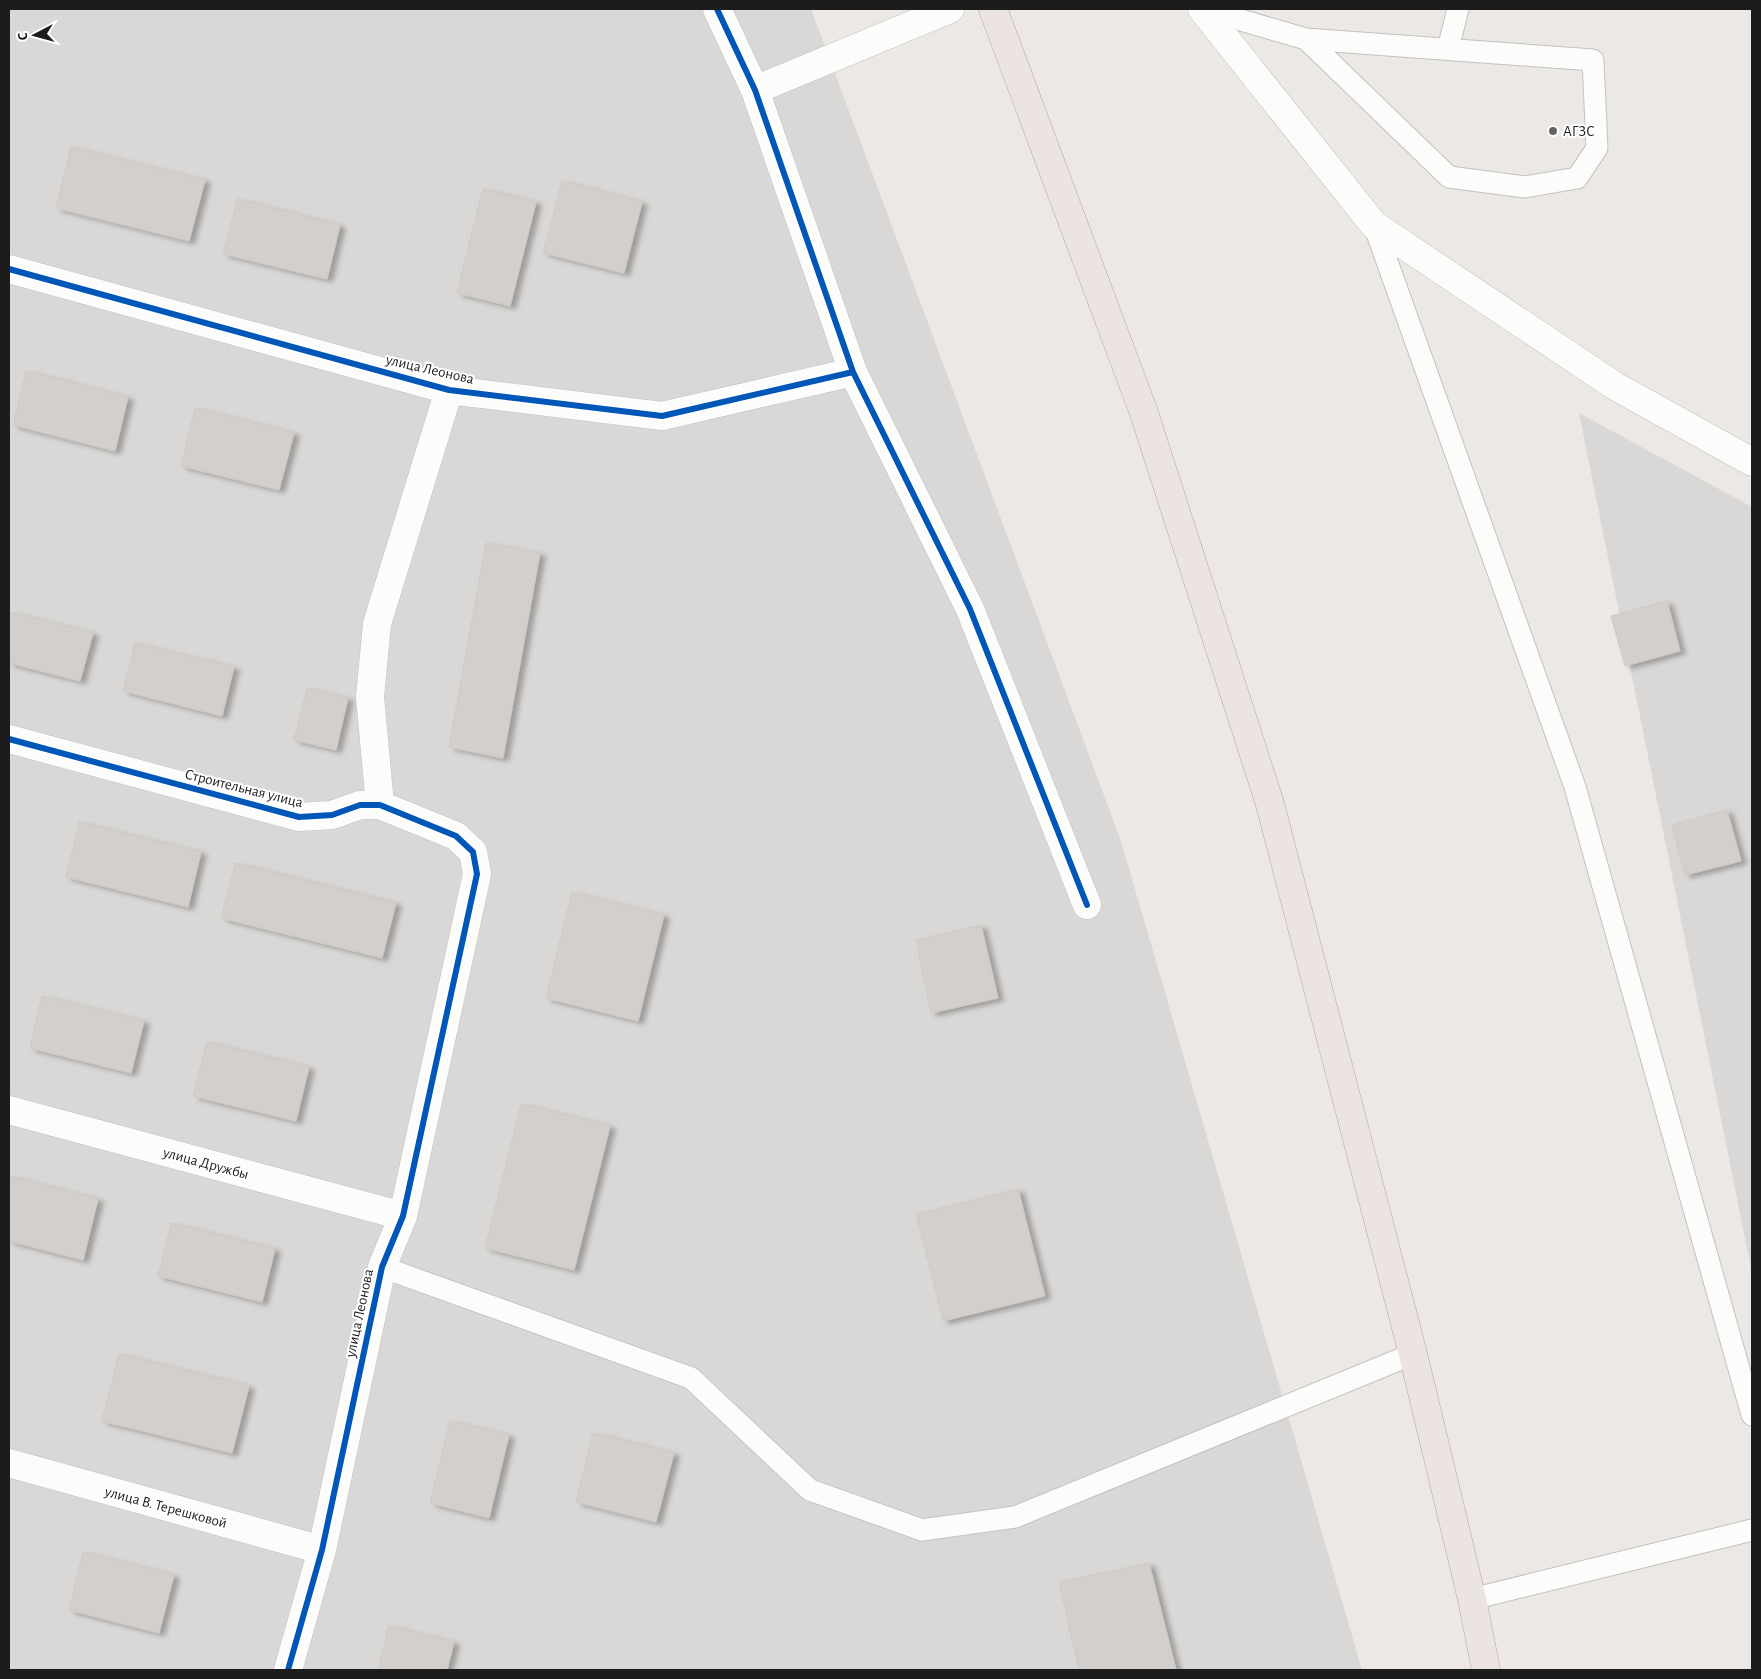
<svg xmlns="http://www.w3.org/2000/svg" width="1761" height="1679" viewBox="0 0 1761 1679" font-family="'Alegreya Sans',sans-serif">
  <defs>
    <filter id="shadow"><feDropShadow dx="5.5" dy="3" stdDeviation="2.5" flood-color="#0004"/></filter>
  </defs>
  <rect width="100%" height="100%" fill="#ebe8e5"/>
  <path fill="#dad8d6" d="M9,9H811L1121,841L1362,1670H9Z
    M1579,413L1752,507V1273Z"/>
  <path fill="#d2cfcc" stroke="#cecac6" filter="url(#shadow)" d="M71,147L205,180L189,241L56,208Z
    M562,181L642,202L624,273L543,253Z
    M483,189L536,202L510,306L457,293Z
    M237,199L340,225L327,279L223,254Z
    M26,371L128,397L115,451L13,425Z
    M195,408L294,433L279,490L181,466Z
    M486,543L540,553L503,758L449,747Z
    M1667,601L1680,651L1625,666L1611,616Z
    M9,612L93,633L80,681L9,663Z
    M135,643L234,667L222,716L123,691Z
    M307,688L348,698L336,750L294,740Z
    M1727,810L1741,861L1685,875L1672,825Z
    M79,822L201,852L188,907L66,877Z
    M235,863L396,903L382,958L221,918Z
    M572,892L664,915L638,1021L546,998Z
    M981,925L998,998L931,1013L916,940Z
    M42,996L144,1021L131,1073L30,1048Z
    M207,1042L309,1067L296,1121L193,1096Z
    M521,1104L610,1126L574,1270L485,1248Z
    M9,1176L98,1199L83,1260L9,1241Z
    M1018,1189L1045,1296L943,1321L916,1214Z
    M171,1223L275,1249L262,1302L158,1276Z
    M119,1354L249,1386L232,1453L102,1421Z
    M450,1421L509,1435L489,1518L430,1503Z
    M593,1433L674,1453L656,1522L576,1502Z
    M83,1552L174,1575L159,1633L69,1610Z
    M1149,1563L1176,1670H1079L1059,1582Z
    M389,1626L454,1642L447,1670H378Z"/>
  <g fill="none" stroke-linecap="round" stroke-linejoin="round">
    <defs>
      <path id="service" d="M1203,9L1306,39L1593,60L1597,148L1577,178L1525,187L1449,177L1306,39
        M1448,49L1458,9
        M1374,225L1575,787L1752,1415
        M382,1267L691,1378L810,1490L922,1530L1015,1517L1413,1354
        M1472,1599L1752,1530"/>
      <path id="minor" d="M717,9L755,90L853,372L970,609L1087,905
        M1202,9L1374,225L1615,386L1752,462
        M755,90L950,9
        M9,269L449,390L662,416L853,372
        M9,739L299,817L332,815L360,805H380L456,836L473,852L477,874L403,1216L382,1267L322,1550L288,1670
        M380,805L370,697L377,624L449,390
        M9,1110L403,1216
        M9,1463L322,1550"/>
      <path id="trunk" d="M993,9L1144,413L1270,804L1413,1354L1472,1599L1486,1670"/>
    </defs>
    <use href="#service" stroke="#c3c2c1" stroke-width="23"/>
    <use href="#minor" stroke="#c3c2c1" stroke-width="29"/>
    <use href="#trunk" stroke="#c09da8" stroke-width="29"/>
    <use href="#service" stroke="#fcfcfb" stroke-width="21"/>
    <use href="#minor" stroke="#fcfcfb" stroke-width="28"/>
    <use href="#trunk" stroke="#ece4e2" stroke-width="28"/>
    <defs>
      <path id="cycleway" d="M717,9L755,90L853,372L970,609L1087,905
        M9,269L449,390L662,416L853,372
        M9,739L299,817L332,815L360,805H380L456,836L473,852L477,874L403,1216L382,1267L322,1550L288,1670"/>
    </defs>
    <use href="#cycleway" stroke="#fff" stroke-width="9"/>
    <use href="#cycleway" stroke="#0057b8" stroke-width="6"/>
  </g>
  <circle fill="#646362" stroke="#fff" stroke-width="2" cx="1553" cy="131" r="5"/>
  <g text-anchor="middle" stroke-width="4" stroke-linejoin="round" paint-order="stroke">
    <g font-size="15" fill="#1c1c1c" stroke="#fff" text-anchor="start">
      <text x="1563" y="136">АГЗС</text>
    </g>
    <g font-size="15" fill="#1c1c1c" stroke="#fff">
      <text transform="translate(430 369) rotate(13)" y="5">улица Леонова</text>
      <text transform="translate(244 788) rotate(14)" y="5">Строительная улица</text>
      <text transform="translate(206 1163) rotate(15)" y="5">улица Дружбы</text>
      <text transform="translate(359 1313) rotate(-78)" y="5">улица Леонова</text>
      <text transform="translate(166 1507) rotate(15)" y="5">улица В. Терешковой</text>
    </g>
  </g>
  <rect width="1761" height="1679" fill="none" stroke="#1c1c1c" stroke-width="20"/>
  <g transform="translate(35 35) rotate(264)" stroke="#ffffff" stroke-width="4" paint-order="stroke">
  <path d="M0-4L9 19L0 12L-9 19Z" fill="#1c1c1c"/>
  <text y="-8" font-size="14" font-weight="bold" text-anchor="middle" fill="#1c1c1c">С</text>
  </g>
</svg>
